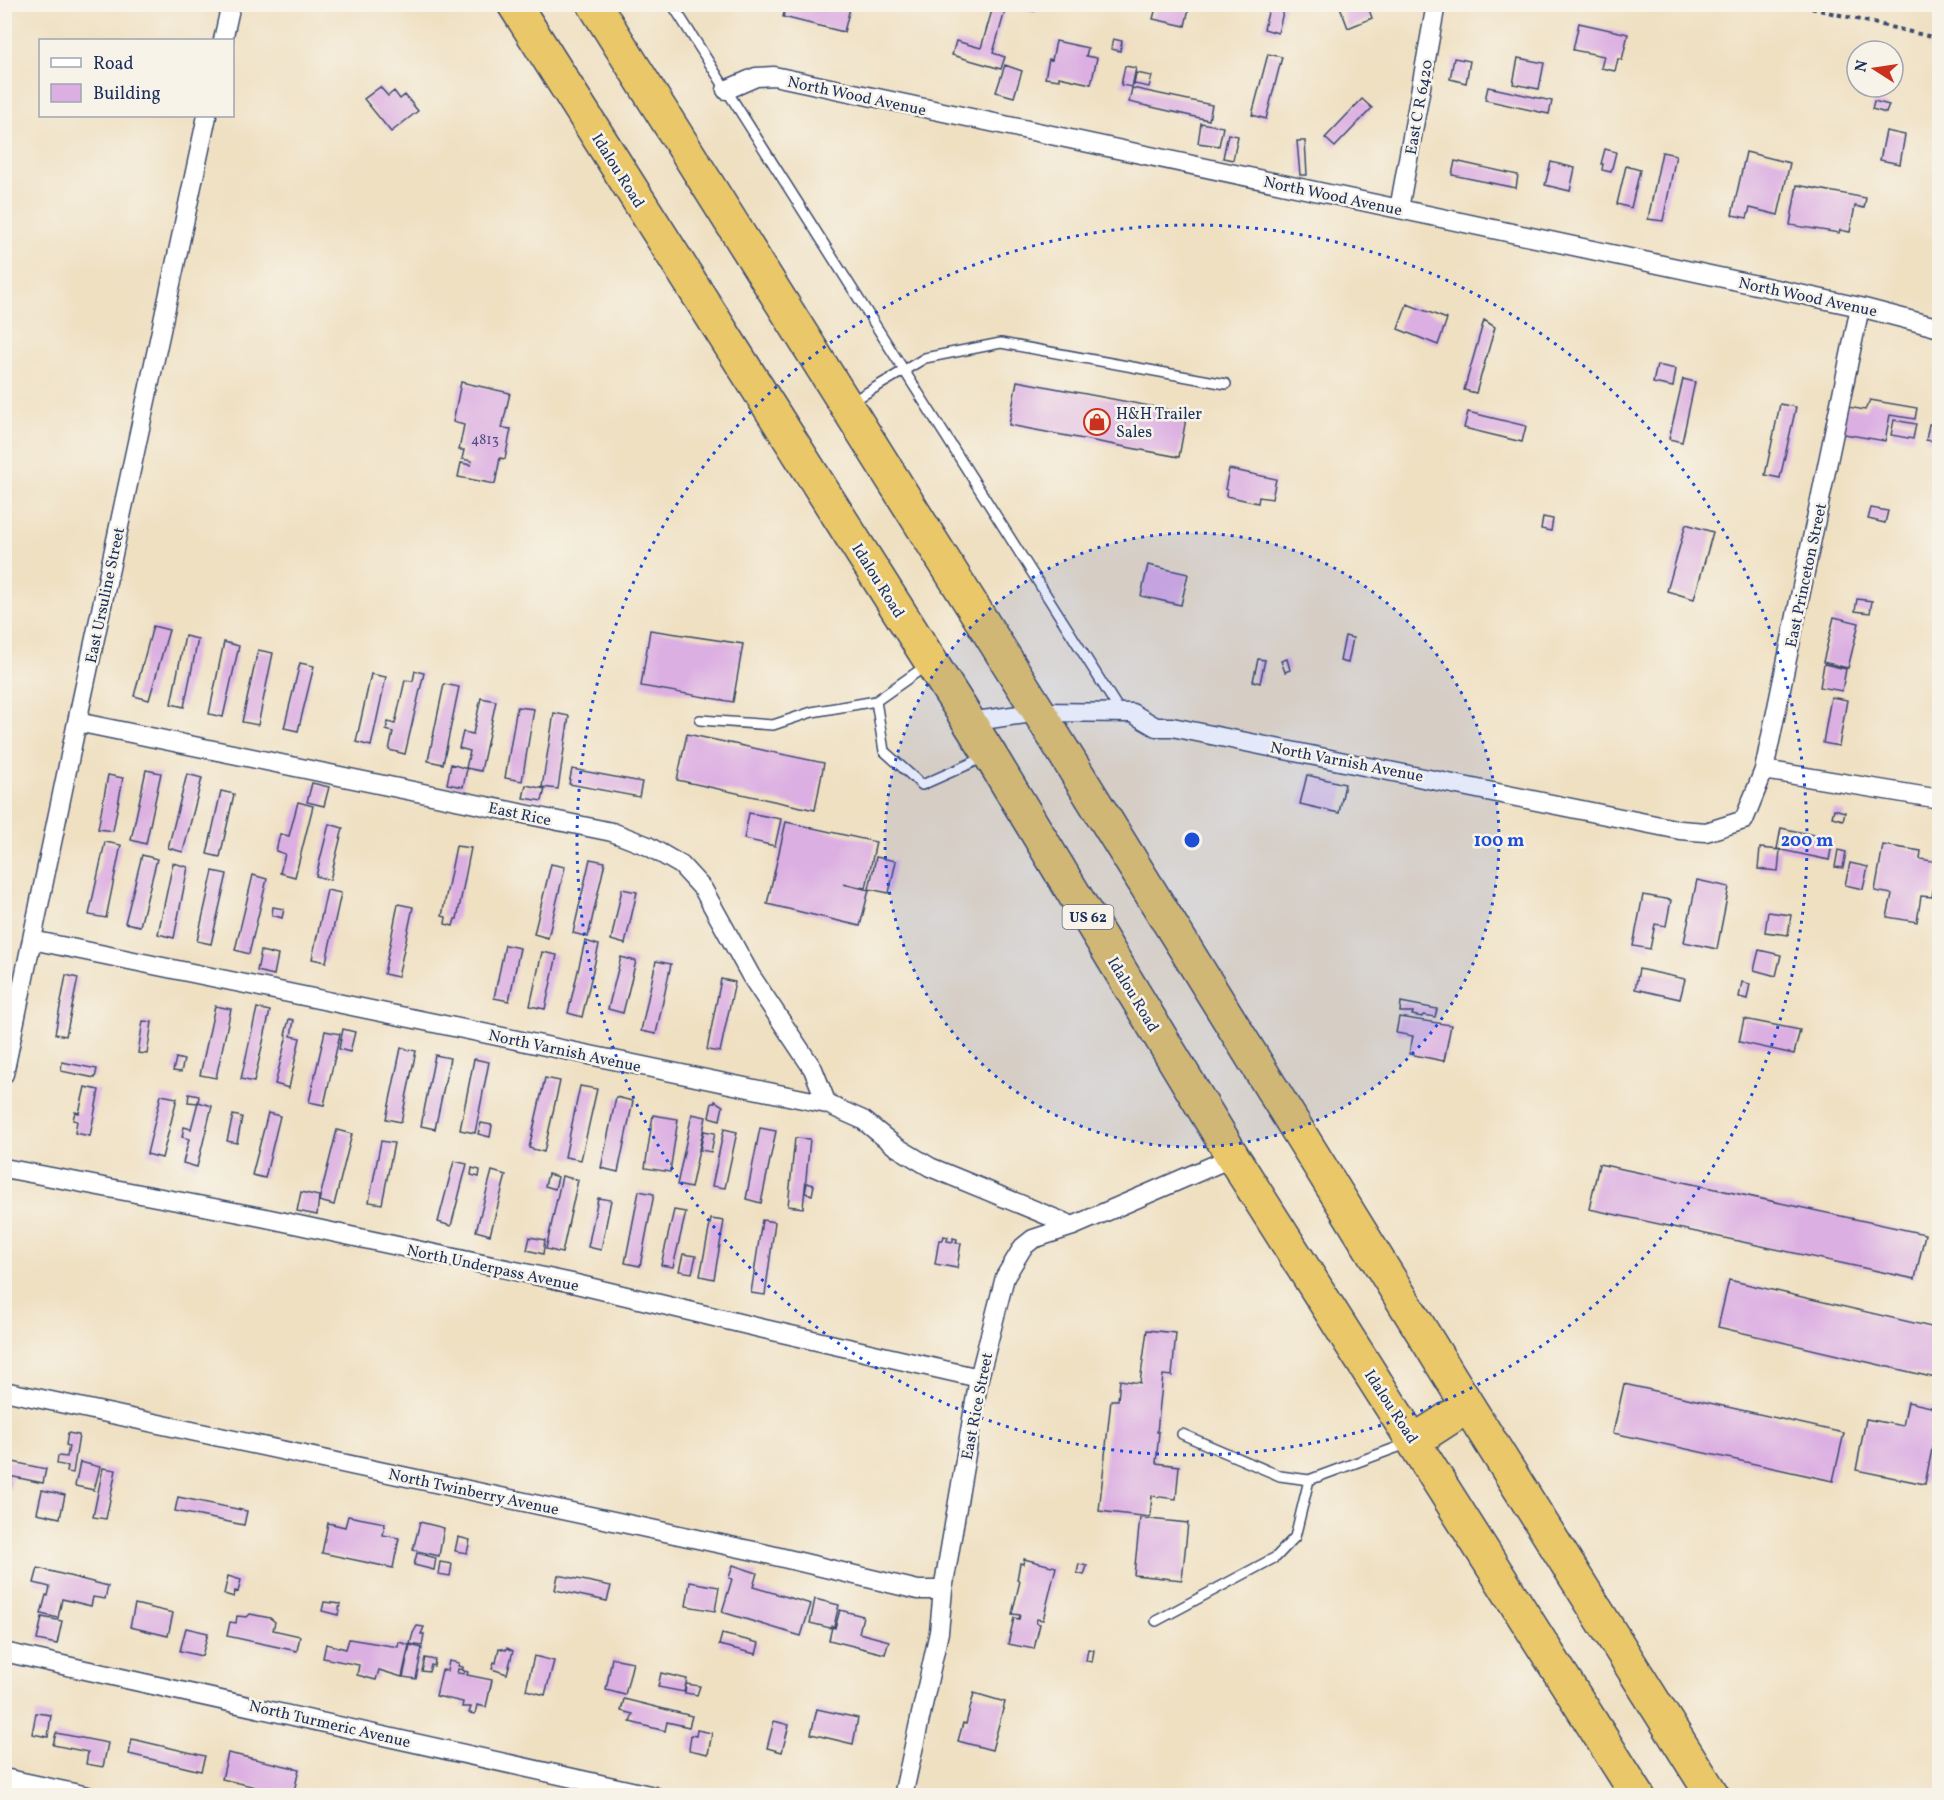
<svg xmlns="http://www.w3.org/2000/svg" width="1944" height="1800" viewBox="0 0 1944 1800" font-family="Vollkorn,serif">
  <rect width="100%" height="100%" fill="#f7f3e8"/>
  <filter id="ink" filterUnits="userSpaceOnUse"><feTurbulence type="fractalNoise" baseFrequency=".0167" numOctaves="2"/><feDisplacementMap in="SourceGraphic" scale="12" xChannelSelector="R" yChannelSelector="G"/><feConvolveMatrix kernelMatrix="1 2 1 2 8 2 1 2 1" color-interpolation-filters="sRGB"/></filter>
  <filter id="wash" filterUnits="userSpaceOnUse"><feTurbulence type="fractalNoise" baseFrequency=".008" numOctaves="4" result="noise"/><feDisplacementMap in="SourceGraphic" scale="24" xChannelSelector="R" yChannelSelector="G"/><feGaussianBlur stdDeviation="1.35" result="paint"/><feColorMatrix in="noise" values="0 0 0 0 0 0 0 0 0 0 0 0 0 0 0 0 0 1.4 0 .05"/><feComposite in="paint" operator="in"/></filter>
  <g filter="url(#wash)">
    <rect width="100%" height="100%" fill="#efe0c2"/>
    <g id="blocks">
      <path fill="#dcafe2" d="M786,4H835L850,8L844,32L783,17Z
        M1024,4H1036L1035,11L1024,9Z
        M1157,4H1175L1189,8L1185,26L1153,19Z
        M1270,4H1285L1278,33L1264,29Z
        M1339,4H1367L1372,18L1348,28Z
        M993,7L1005,11L993,53L1005,57L1001,69L952,55L956,41L981,48Z
        M1579,23L1628,34L1622,60L1618,59L1615,71L1601,68L1604,56L1573,50Z
        M1113,39L1122,41L1120,51L1111,49Z
        M1056,41L1088,48L1086,56L1097,58L1091,84L1059,77V80L1045,78L1049,59L1052,60Z
        M1268,54L1282,57L1266,119L1252,115Z
        M1454,58L1470,61L1466,83L1450,79Z
        M1518,58L1544,63L1539,89L1513,84Z
        M1005,65L1022,71L1014,97L996,92Z
        M1125,66L1136,68L1132,87L1121,85Z
        M1136,73L1152,76L1149,87L1134,84Z
        M380,87L388,96L394,91L400,99L405,95L418,111L391,132L364,99Z
        M1488,87L1552,101L1549,114L1485,100Z
        M1132,88L1212,105L1209,120L1129,102Z
        M1362,99L1372,108L1335,147L1325,138Z
        M1874,101L1889,105L1886,113L1872,109Z
        M1201,123L1223,127L1219,146L1198,143Z
        M1886,131L1905,135L1900,164L1880,160Z
        M1228,134L1238,136L1233,160L1223,158Z
        M1297,141H1305L1307,175H1300Z
        M1605,149L1616,152L1611,172L1602,170L1603,164H1601Z
        M1662,152L1676,155L1663,221L1648,219Z
        M1746,152L1790,163L1778,215L1750,208L1747,218L1732,215Z
        M1455,161L1518,175L1516,188L1452,175Z
        M1551,162L1575,168L1570,191L1545,185Z
        M1626,166L1640,170L1631,208L1617,204Z
        M1797,185L1866,198L1864,208L1855,206L1850,232L1840,230L1839,233L1790,225Z
        M1407,304L1447,319L1438,345L1398,329Z
        M1484,320L1495,327L1476,393L1464,390Z
        M1657,365L1676,369L1673,387L1653,383Z
        M1683,379L1695,382L1682,442L1669,439Z
        M1017,381L1187,413L1179,457L1009,425Z
        M461,382L510,393L502,428L511,429L505,459L500,458L495,484L458,477L461,463L471,465L472,461L462,459L464,450H459L464,425L453,422Z
        M1870,400L1917,408L1915,419L1890,415L1885,441L1838,433L1843,406L1865,410Z
        M1780,404L1796,407L1780,478L1765,475Z
        M1468,412L1526,426L1522,442L1464,428Z
        M1894,420L1916,424L1913,439L1891,435Z
        M1929,424L1940,426V442L1926,440Z
        M1229,469L1276,479L1272,499L1259,497L1258,503L1226,496L1227,490L1225,489Z
        M1871,508L1888,511L1885,523L1868,519Z
        M1543,517L1553,519L1551,531L1541,529Z
        M1686,524L1713,532L1694,599L1667,591Z
        M1148,565L1188,574L1181,605L1141,596Z
        M1857,599L1872,601L1870,613L1855,611Z
        M1834,617L1859,623L1848,668L1823,662Z
        M153,626L169,630L149,700L134,696Z
        M650,630L743,644L733,702L641,686Z
        M185,636L198,639L184,707L171,704Z
        M1345,636L1353,638L1348,663L1340,661Z
        M224,642L239,646L223,717L209,714Z
        M258,650L273,653L258,725L242,722Z
        M1258,659L1265,660L1260,683L1253,681Z
        M1287,659L1290,670L1285,672L1281,661Z
        M300,663L314,666L298,731L284,728Z
        M1824,664L1846,669L1842,691L1820,687Z
        M415,671L424,673L405,754L389,750L393,732L386,730L388,722L395,724L405,680L413,681Z
        M371,674L386,677L371,746L356,742Z
        M444,684L459,687L443,764L428,761Z
        M1831,697L1847,700L1839,746L1823,743Z
        M481,698L496,701L481,771L466,768L470,751L459,748L463,732L473,734Z
        M517,707L534,709L522,781L505,778Z
        M554,713L569,716L558,789L542,787Z
        M687,734L824,763L815,810L677,780Z
        M451,764L467,769L463,787L447,784Z
        M572,769L642,782L639,797L569,784Z
        M146,770L161,773L146,844L131,840Z
        M187,774L202,778L183,852L168,848Z
        M108,775L123,778L113,831L98,829Z
        M1307,775L1345,784L1339,813L1300,804Z
        M312,783L329,787L324,806L307,802Z
        M526,785L545,789L542,801L523,798Z
        M221,791L234,794L220,857L207,854Z
        M298,802L313,806L295,877L280,873L285,854L276,851L280,834L289,836Z
        M1834,809L1845,812L1843,820L1832,817Z
        M749,813L781,819L775,846L744,839Z
        M786,822L876,842L866,888L843,884L869,890L860,926L767,904Z
        M329,824L343,828L330,880L316,876Z
        M1781,828L1833,839L1829,860L1777,849Z
        M105,842L121,845L106,918L89,915Z
        M1883,845L1921,851L1920,859L1938,862L1932,897L1921,896L1917,922L1887,917L1892,894L1875,891Z
        M456,846L471,848L457,919H455L453,926L445,924L446,917L442,916Z
        M1760,848L1780,850L1778,871L1758,869Z
        M1838,850L1846,852L1843,868L1835,867Z
        M142,855L157,859L140,926L125,923Z
        M876,857L896,861L889,893L869,889Z
        M590,859L605,862L588,937L573,933Z
        M173,863L188,867L174,938L158,934Z
        M1850,863L1868,867L1863,889L1845,885Z
        M551,864L565,867L548,938L534,934Z
        M213,871L227,874L211,944L197,941Z
        M253,875L267,879L249,954L235,950Z
        M1697,880L1729,887L1717,949L1684,942Z
        M622,889L637,892L625,944L611,940Z
        M327,890L341,893L326,962L312,959Z
        M1643,895L1671,900L1666,926L1655,924L1650,949L1633,946Z
        M398,904L413,907L398,977L384,974Z
        M273,907L284,909L282,918L272,915Z
        M1768,912L1791,915L1788,935L1765,932Z
        M585,941L599,945L582,1017L568,1013Z
        M505,945L520,948L509,1001L494,998Z
        M1759,950L1781,955L1776,976L1754,970Z
        M261,951L278,955L274,975L257,971Z
        M542,952L557,955L545,1009L530,1006Z
        M621,957L636,961L623,1013L608,1009Z
        M656,961L671,964L656,1034L641,1031Z
        M1639,969L1685,979L1680,999L1635,989Z
        M66,975L78,978L66,1036L55,1034Z
        M721,979L735,982L720,1052L707,1050Z
        M1742,982L1750,984L1747,999L1739,997Z
        M1401,1002L1437,1009L1435,1017L1423,1015L1422,1017L1412,1015L1413,1012H1400Z
        M215,1006L231,1009L216,1078L200,1075Z
        M257,1008L270,1011L254,1082L241,1079Z
        M1399,1017L1451,1025L1444,1061L1409,1054L1413,1036L1396,1033Z
        M289,1019L294,1020L291,1036L300,1038L289,1088L275,1084L287,1035H285Z
        M1744,1019L1800,1030L1794,1054L1739,1042Z
        M143,1021L152,1022L147,1054L138,1053Z
        M343,1029L355,1032L350,1052L339,1049Z
        M325,1031L340,1034L324,1105L309,1102Z
        M401,1048L416,1051L401,1122L386,1119Z
        M435,1055L450,1058L435,1129L421,1126Z
        M176,1058L184,1060L181,1072L173,1071Z
        M474,1059L489,1062L475,1133L460,1130Z
        M62,1062L97,1069L95,1078L61,1071Z
        M545,1078L560,1081L544,1152L529,1148Z
        M580,1086L597,1089L581,1160L565,1157Z
        M85,1087L99,1090L90,1136L75,1133L77,1121L73,1120L75,1112L79,1113Z
        M189,1094L199,1096L198,1103L188,1102Z
        M161,1095L177,1098L162,1158L147,1154Z
        M616,1097L633,1101L618,1172L601,1168Z
        M715,1101L723,1106L720,1120L709,1117L712,1103H715Z
        M198,1102L212,1106L197,1167L183,1163L189,1139L182,1137L184,1127L191,1129Z
        M268,1113L280,1116L265,1178L252,1175Z
        M692,1114L706,1117L691,1188L677,1185Z
        M233,1115L242,1117L237,1143L227,1141Z
        M653,1115L678,1119L670,1172L645,1168Z
        M481,1123L492,1125L490,1137L478,1134Z
        M760,1128L776,1131L761,1203L746,1199Z
        M724,1129L737,1132L725,1188L712,1186Z
        M337,1130L352,1134L334,1205L319,1201Z
        M704,1131L715,1133L711,1152L700,1150Z
        M795,1138L810,1139L803,1208L788,1206Z
        M381,1141L394,1143L382,1204L369,1202Z
        M454,1161L467,1164L451,1226L438,1222Z
        M1599,1164L1925,1234L1915,1279L1589,1209Z
        M472,1168L480,1170L479,1177L471,1175Z
        M492,1171L506,1175L490,1235L476,1231Z
        M548,1174L558,1177L555,1189L545,1186Z
        M562,1176L578,1180L562,1253L546,1249Z
        M807,1183L814,1185L812,1195L805,1193Z
        M639,1191L654,1194L640,1266L625,1263Z
        M301,1192L319,1196L317,1215L297,1211Z
        M598,1198L611,1200L601,1250L588,1247Z
        M674,1210L686,1212L673,1267L661,1265Z
        M711,1219L724,1221L714,1279L700,1276Z
        M762,1220L775,1222L765,1295L751,1293Z
        M944,1236L948,1237L947,1241L953,1242V1238L957,1239L956,1243H961L957,1268L935,1264L939,1240H943Z
        M530,1237L545,1240L543,1254L527,1250Z
        M683,1254L696,1256L692,1273L679,1271Z
        M1729,1280L1940,1329V1379L1718,1327Z
        M1147,1330L1176,1333L1172,1376L1163,1375L1157,1432H1159L1156,1463L1179,1466L1176,1499L1152,1496L1150,1517L1099,1511L1111,1400H1118L1120,1380L1140,1383Z
        M1624,1384L1844,1433L1833,1481L1613,1433Z
        M1908,1402L1940,1409L1925,1484L1856,1470L1866,1419L1903,1426Z
        M68,1433L79,1435L73,1473L67,1472L68,1466L57,1464L58,1456L67,1457L69,1446L66,1445Z
        M4,1460L46,1469L43,1483L4,1475Z
        M80,1462L100,1467L94,1490L75,1486Z
        M103,1468L116,1470L106,1519L93,1517Z
        M4,1476L12,1478L10,1489L4,1488Z
        M42,1490L65,1495L60,1518L37,1513Z
        M178,1497L247,1511L244,1525L175,1511Z
        M348,1516L385,1523L383,1535L399,1538L393,1568L322,1553L328,1523L345,1527Z
        M1140,1518L1188,1523L1182,1580L1134,1575Z
        M420,1522L444,1528L439,1556L413,1550Z
        M458,1537L470,1540L467,1553L455,1551Z
        M417,1553L436,1558L434,1570L414,1565Z
        M1024,1559L1056,1567L1043,1620L1037,1619L1036,1623L1040,1624L1034,1649L1008,1644L1014,1618L1019,1619L1020,1615L1012,1614L1020,1581L1017,1580L1020,1563L1023,1564Z
        M440,1562L452,1564L450,1576L438,1574Z
        M1079,1564L1087,1566L1084,1575L1077,1573Z
        M733,1565L757,1573L753,1587L811,1604L801,1636L722,1612L732,1579L729,1578Z
        M38,1568L108,1586L105,1599L93,1597L91,1606L62,1599L58,1618L41,1614L46,1595L48,1596L50,1587L34,1583Z
        M558,1575L611,1586L607,1601L555,1590Z
        M228,1576L241,1580L238,1592L235,1591L234,1597L224,1594Z
        M690,1582L719,1587L715,1611L686,1606Z
        M815,1599L839,1605L834,1626H831L830,1628L810,1623Z
        M324,1602L340,1604L338,1615L322,1611Z
        M135,1604L173,1613L168,1636L130,1627Z
        M840,1610L863,1616L859,1633L889,1641L885,1654L829,1640L832,1627L835,1628Z
        M250,1614L270,1618L275,1622L273,1630L300,1636L297,1651L227,1636L230,1622L236,1623L237,1616L247,1617Z
        M42,1617L62,1621L57,1644L37,1640Z
        M417,1626L424,1627L421,1634H424L422,1646L410,1644L413,1633Z
        M186,1628L208,1633L202,1656L180,1651Z
        M722,1634L759,1643L756,1654L719,1645Z
        M349,1639L398,1647L399,1642L409,1645L402,1677L379,1670L376,1680L357,1675L359,1665L323,1658L326,1644L346,1649Z
        M410,1645L422,1648L416,1679L403,1677Z
        M499,1648L506,1650L507,1648L513,1651L507,1674L492,1669L494,1662L496,1663Z
        M1088,1649L1094,1650L1092,1662L1086,1661Z
        M534,1656L554,1661L545,1695L526,1690Z
        M425,1658L435,1660L434,1666L431,1665L429,1672L422,1671Z
        M612,1658L633,1662L625,1695L606,1690Z
        M449,1661L459,1663L458,1666L463,1667V1670L458,1669L457,1673L464,1674V1671L468,1672L467,1675L492,1680L486,1707L477,1705L475,1714L469,1713L471,1707H462L463,1702L436,1696L442,1670L447,1671Z
        M661,1673L687,1679L684,1692L658,1687Z
        M686,1684L700,1686L697,1695L685,1693Z
        M974,1693L1005,1702L992,1750L958,1741L963,1723L966,1724Z
        M624,1699L692,1716L689,1727L667,1722L665,1731L630,1722L633,1714L621,1711Z
        M817,1709L858,1718L853,1744L811,1734Z
        M36,1713L51,1715L48,1737L32,1734Z
        M774,1721L789,1725L782,1752L767,1748Z
        M697,1730L712,1733L708,1754L689,1750L691,1735L696,1736Z
        M56,1733L108,1743L103,1767L86,1764L88,1752L53,1745Z
        M132,1739L205,1756L201,1771L129,1754Z
        M228,1753L299,1769L293,1796L222,1779Z"/>
    </g>
  </g>
  <g filter="url(#ink)">
    <use href="#blocks" fill-opacity="0" stroke="#3b4a6d" stroke-width="1.5"/>
    <g fill="none" stroke-linecap="round" stroke-linejoin="round">
      <defs>
        <path id="lane" d="M672,4L1121,713
          M851,402L925,358L1001,343L1226,384
          M927,665L876,701L884,751L922,785L985,757
          M700,720L773,725L812,712L876,701
          M1182,1434L1280,1476L1309,1480
          M1156,1621L1276,1557L1295,1537L1309,1480L1409,1443"/>
        <path id="street" d="M223,40L231,4
          M726,90L756,77L774,76L1860,307L1940,328
          M1399,209L1436,4
          M77,722L612,832L648,846L681,865L703,889L751,976L813,1069L827,1104
          M969,722L1039,712L1132,713L1156,727H1172L1680,830L1706,832L1744,820L1764,770L1860,307
          M1764,770L1940,799
          M32,940L827,1104L863,1120L895,1146L930,1167L1073,1226
          M4,1074L77,722L207,116
          M4,1168L261,1217L572,1283L760,1328L979,1378
          M4,1391L754,1551L918,1590H943
          M4,1652L654,1796
          M4,1778L88,1796
          M903,1796L939,1632L943,1590L979,1378L1005,1277L1023,1247L1033,1239L1073,1226L1233,1157"/>
        <path id="highway" d="M514,4L990,755L1233,1157L1638,1796
          M594,4L1039,712L1468,1406L1713,1796
          M1414,1441L1468,1406"/>
      </defs>
      <use href="#lane" stroke="#3b4a6d" stroke-width="12"/>
      <use href="#street" stroke="#3b4a6d" stroke-width="21"/>
      <use href="#highway" stroke="#3b4a6d" stroke-width="36"/>
      <path stroke="#3b4a6d" stroke-width="4" stroke-dasharray="4.5 4.5" stroke-linecap="butt" d="M1794,4L1940,39"/>
      <use href="#lane" stroke="#fff" stroke-width="9"/>
      <use href="#street" stroke="#fff" stroke-width="18"/>
      <use href="#highway" stroke="#eac769" stroke-width="33"/>
    </g>
  </g>
  <circle cx="1192" cy="840" r="307" fill="#1d4ed8" fill-opacity=".12"/>
  <g fill="none" stroke="#1d4ed8" stroke-width="3" stroke-dasharray="3 6">
    <circle cx="1192" cy="840" r="307"/>
    <circle cx="1192" cy="840" r="615"/>
  </g>
  <defs>
    <symbol id="shop-ring" viewBox="-11 -11 22 22"><circle r="9.5" fill="#f7f3e8" stroke="#c8321e" stroke-width="1.5"/><path d="M-5-2.5h2.3a2.7 3.5 0 0 1 5.4 0H5L5.5 6h-11ZM-1.5-2.5h3a1.5 2.3 0 0 0-3 0Z" fill="#c8321e"/></symbol>
  </defs>
  <g fill-rule="evenodd">
    <use href="#shop-ring" x="1082" y="407" width="30" height="30"/>
  </g>
  <g text-anchor="middle" stroke-width="5" stroke-linejoin="round" paint-order="stroke">
    <g font-size="14" fill="#4b4f7f">
      <text x="485" y="444">4813</text>
    </g>
    <rect fill="#f7f3e8" stroke="#5d6a87" stroke-width="1.5" x="1062.5" y="905" width="51" height="24" rx="4.5"/>
    <g font-size="15" font-weight="bold" fill="#1b2f5e">
      <text x="1088" y="922">US 62</text>
    </g>
    <g font-size="16" fill="#1b2f5e" stroke="#f7f3e8">
      <text transform="translate(857 95) rotate(12)" y="6">North Wood Avenue</text>
      <text transform="translate(1418 107) rotate(-80)" y="6">East C R 6420</text>
      <text transform="translate(619 170) rotate(58)" y="6">Idalou Road</text>
      <text transform="translate(1333 195) rotate(12)" y="6">North Wood Avenue</text>
      <text transform="translate(1808 296) rotate(12)" y="6">North Wood Avenue</text>
      <text transform="translate(1805 575) rotate(-78)" y="6">East Princeton Street</text>
      <text transform="translate(879 580) rotate(58)" y="6">Idalou Road</text>
      <text transform="translate(104 595) rotate(-78)" y="6">East Ursuline Street</text>
      <text transform="translate(1347 761) rotate(11)" y="6">North Varnish Avenue</text>
      <text transform="translate(520 813) rotate(12)" y="6">East Rice</text>
      <text transform="translate(1134 994) rotate(59)" y="6">Idalou Road</text>
      <text transform="translate(565 1050) rotate(12)" y="6">North Varnish Avenue</text>
      <text transform="translate(493 1267) rotate(12)" y="6">North Underpass Avenue</text>
      <text transform="translate(976 1406) rotate(-79)" y="6">East Rice Street</text>
      <text transform="translate(1392 1406) rotate(57)" y="6">Idalou Road</text>
      <text transform="translate(474 1491) rotate(12)" y="6">North Twinberry Avenue</text>
      <text transform="translate(330 1723) rotate(13)" y="6">North Turmeric Avenue</text>
    </g>
    <g font-size="16" fill="#1b2f5e" stroke="#f7f3e8" text-anchor="start">
      <text x="1116" y="419">H&amp;H Trailer<tspan x="1116" dy="18">Sales</tspan></text>
    </g>
  </g>
  <circle cx="1192" cy="840" r="9" fill="#1d4ed8" stroke="#f7f3e8" stroke-width="3"/>
  <g font-size="18" text-anchor="middle" font-weight="bold" fill="#1d4ed8" stroke="#f7f3e8" stroke-width="5" stroke-linejoin="round" paint-order="stroke">
    <text x="1499" y="846">100 m</text>
    <text x="1807" y="846">200 m</text>
  </g>
  <rect width="1944" height="1800" fill="none" stroke="#f7f3e8" stroke-width="24"/>
  <rect x="39" y="39" width="195" height="78" fill="#f7f3e8" stroke="#9fa5b1" stroke-width="1.5"/>
  <rect x="51" y="58" width="30" height="9" fill="#ffffff" stroke="#9fa5b1" stroke-width="1.5"/>
  <text x="93" y="69" font-size="18" fill="#1b2f5e">Road</text>
  <rect x="51" y="84" width="30" height="18" fill="#dcafe2" stroke="#9fa5b1" stroke-width="1.5"/>
  <text x="93" y="99" font-size="18" fill="#1b2f5e">Building</text>
  <g transform="translate(1875 69) rotate(282)"><circle r="28" fill="#f7f3e8" stroke="#9fa5b1" stroke-width="1.5"/>
  <path d="M0-4.5L10 22L0 15L-10 22Z" fill="#c8321e"/>
  <text y="-9" font-size="16" font-weight="bold" text-anchor="middle" fill="#1b2f5e">N</text>
  </g>
</svg>
